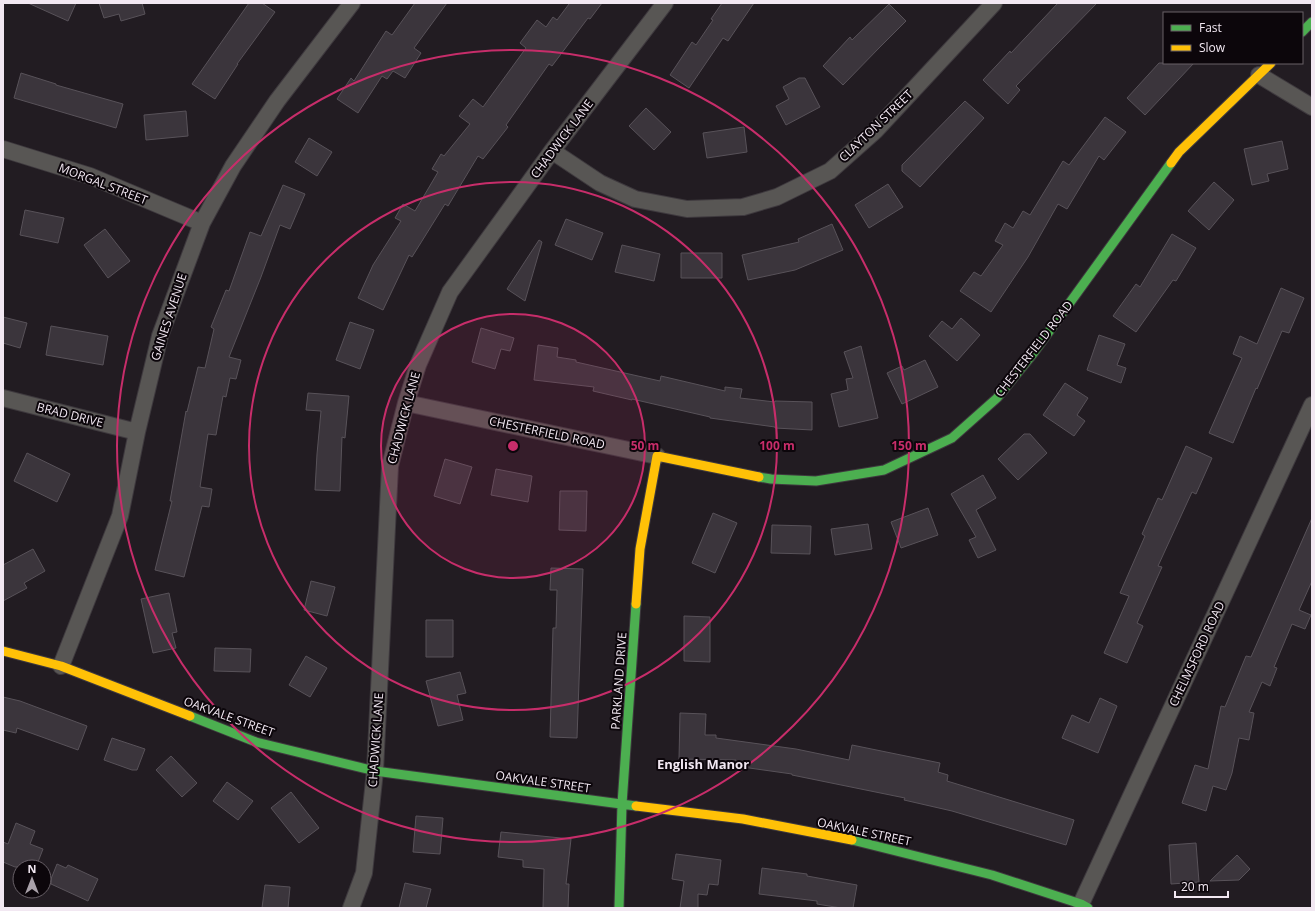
<svg xmlns="http://www.w3.org/2000/svg" width="1315" height="911" viewBox="0 0 1315 911" font-family="'Open Sans',sans-serif">
  <rect width="100%" height="100%" fill="#221c22"/>
  <path fill="#3b353c" stroke="#585259" d="M28,3H76L68,21Z
    M99,3H142L145,14L121,21L119,14L104,18Z
    M249,3H262L275,12L237,64H238L215,99L192,84Z
    M415,3H447L414,48L421,53L405,78L393,71L387,79L382,76L358,113L337,99L351,78L354,81L386,31L392,35Z
    M568,3H602L590,19L588,18L552,66L549,64L506,125L508,127L483,159L478,156L448,206L445,204L412,257L409,255L383,310L358,298L373,265L401,221L395,218L403,204L415,211L438,172L432,169L441,154L444,156L470,124L459,116L473,99L483,107L526,48L520,43L537,20L546,27L553,17L557,20L569,4Z
    M722,3H754L728,41L723,38L689,88L670,75L692,42L696,45L713,20L711,19Z
    M1058,3H1097L1016,86L1020,90L1008,104L983,80L1010,51L1011,53Z
    M889,4L906,21L880,47L843,85L823,66L850,37L852,40Z
    M1159,63H1194L1145,115L1127,98Z
    M21,73L56,84V85L123,104L116,128L14,98Z
    M799,78H805L820,107L786,125L776,106L789,99L783,87Z
    M965,101L984,118L920,187L902,171V165Z
    M646,108L671,132L654,150L629,126Z
    M186,111L188,136L146,140L144,115Z
    M1105,117L1126,132L1104,160L1099,156L1067,209L1058,204L1028,257L991,312L960,291L974,272L981,276L1003,245L995,241L1005,223L1013,228L1023,211L1030,215L1063,161L1069,165Z
    M744,127L747,152L707,158L703,133Z
    M309,138L332,152L317,176L295,162Z
    M1282,141L1288,169L1267,174L1269,181L1252,185L1244,149Z
    M1214,182L1234,200L1209,230L1188,211Z
    M888,184L903,207L869,228L855,205Z
    M283,185L305,194L290,229L280,225L261,277L229,357L241,360L236,379L230,378L226,397L223,396L216,435L208,434L200,487L212,489L209,507L202,506L184,577L155,570L172,501H170L186,411L187,412L198,367L205,368L214,329L211,327L226,290L229,291L250,232L261,236Z
    M25,210L64,218L58,243L20,235Z
    M566,219L603,233L592,260L555,245Z
    M832,224L843,250L795,270L748,280L742,255L799,242L798,239Z
    M105,229L130,261L108,278L84,245Z
    M1172,234L1196,248L1176,281L1173,280L1136,332L1113,316L1136,284L1140,287Z
    M539,240L542,242L525,301L507,289Z
    M622,245L660,254L654,281L615,272Z
    M681,253H722V278H681Z
    M1281,288L1304,298L1289,333L1282,331L1257,389L1256,388L1233,443L1209,433L1242,358L1233,354L1240,336L1257,344Z
    M3,317L27,323L20,348L3,343Z
    M961,318L980,335L957,361L929,336L942,321L952,329Z
    M350,322L374,330L360,369L336,360Z
    M51,326L108,336L103,365L46,355Z
    M481,328L514,338L510,351L501,349L495,369L472,362Z
    M1099,335L1125,344L1117,365L1126,368L1121,383L1087,370Z
    M538,345L558,348L557,357L576,360V362L660,381L661,376L725,391V387L742,389L740,398L775,402V401L812,402V430L775,428V427L710,418V417L632,399V400L593,391L594,387L534,380Z
    M861,346L878,418L839,427L831,394L848,390L846,379L853,378L844,352Z
    M925,360L938,387L902,404L887,373L902,366L904,370Z
    M1065,383L1088,398L1077,415L1085,421L1074,436L1043,415Z
    M308,393L349,396L345,438L342,437L340,491L315,490L317,454L321,411L306,410Z
    M1024,434H1030L1047,453L1018,480L998,459Z
    M1186,446L1212,458L1196,494L1192,492L1158,566L1162,567L1137,623L1143,626L1127,663L1104,653L1129,596L1120,593L1145,536L1142,534L1158,498L1162,500Z
    M27,453L70,474L57,502L14,481Z
    M445,459L472,467L460,504L434,496Z
    M496,469L532,476L528,502L491,495Z
    M983,475L996,498L976,510L996,550L978,558L969,540L976,537L951,494Z
    M560,491H587L586,531L559,530Z
    M928,508L938,535L901,548L891,522Z
    M713,513L737,523L715,573L692,563Z
    M1312,518V581L1299,610L1311,615L1305,629L1292,624L1274,667L1277,668L1270,686L1262,682L1249,712L1254,713L1249,740L1239,738L1232,773L1226,790L1213,786L1206,811L1182,803L1195,765L1208,769L1221,706L1225,707L1246,656L1251,657Z
    M868,524L872,549L835,555L831,529Z
    M772,525L811,526L810,554L771,553Z
    M33,549L45,571L24,583L27,588L3,601V565Z
    M551,568L583,569L577,738L550,737L553,628H556L557,590H550Z
    M311,581L335,587L327,616L304,610Z
    M169,593L177,632L172,633L176,648L153,653L141,599Z
    M684,616L710,617V662L684,661Z
    M426,620H453V657H426Z
    M215,648L251,649L250,672L214,671Z
    M306,656L327,668L310,697L289,685Z
    M460,672L466,693L457,695L463,720L438,726L426,681Z
    M3,697L20,701L87,726L78,750L17,728L16,733L3,730Z
    M1100,698L1117,706L1098,753L1062,738L1072,715L1089,723Z
    M680,713L706,714L705,735H716V738L796,749L849,760L852,745L940,763L938,772L948,775L947,781L1074,820L1066,845L952,811L904,800L905,798L792,775V774L735,766L736,760L679,759Z
    M112,738L145,749L137,770H132L104,760Z
    M171,756L197,783L182,797L156,770Z
    M227,782L253,801L238,820L213,801Z
    M291,792L319,828L299,843L271,808Z
    M416,816L443,818L440,854L413,852Z
    M16,823L35,831L30,844L43,849L36,867H15L3,862V842L8,844Z
    M501,832L571,839L566,884H569L568,908H543L544,869L523,867V860L498,857Z
    M1196,843L1199,882L1171,884L1169,845Z
    M676,854L721,860L718,885L709,884L707,895L698,894V908H680L684,881L672,879Z
    M1237,855L1250,869L1239,880L1210,881Z
    M57,864L66,868L68,865L98,879L88,901L51,884V879Z
    M762,868L807,874V876L857,885L853,908H841L817,904V901L759,894Z
    M405,883L431,889L426,908H399Z
    M265,885L290,887L288,908H262Z"/>
  <g fill="none" stroke-linecap="round" stroke-linejoin="round">
    <defs>
      <path id="street" d="M1259,75L1312,107
        M3,149L90,176L202,223
        M552,151L600,183L635,199L687,209L743,207L777,197L830,171L875,131L994,3
        M3,398L137,432
        M406,403L657,456
        M61,666L120,516L137,432L160,336L202,223L233,166L277,101L352,3
        M1081,904L1312,405
        M351,908L364,873L375,771L390,466L406,403L418,365L450,292L552,151L665,3"/>
      <path id="fast" d="M1302,32L1312,22
        M759,477L771,479L816,481L884,470L952,438L997,398L1032,355L1171,163
        M190,716L256,742L375,771L636,806
        M852,840L992,875L1081,904L1088,908
        M619,908L622,804L636,604"/>
      <path id="slow" d="M1171,163L1179,152L1271,63
        M636,604L640,549L657,456L759,477
        M3,651L61,666L190,716
        M636,806L743,819L852,840"/>
    </defs>
    <use href="#street" stroke="#3e393e" stroke-width="18"/>
    <use href="#fast" stroke="#3e393e" stroke-width="11"/>
    <use href="#slow" stroke="#3e393e" stroke-width="11"/>
    <use href="#street" stroke="#585654" stroke-width="16"/>
    <use href="#fast" stroke="#4caf50" stroke-width="9"/>
    <use href="#slow" stroke="#ffc107" stroke-width="9"/>
  </g>
  <circle cx="513" cy="446" r="132" fill="#c72d6a" fill-opacity=".12"/>
  <g fill="none" stroke="#c72d6a" stroke-width="2">
    <circle cx="513" cy="446" r="132"/>
    <circle cx="513" cy="446" r="264"/>
    <circle cx="513" cy="446" r="396"/>
  </g>
  <g text-anchor="middle" stroke-width="4" stroke-linejoin="round" paint-order="stroke">
    <g font-size="12" fill="#f2e8f2" stroke="#0c060b">
      <text transform="translate(876 126) rotate(-44)" y="4">CLAYTON STREET</text>
      <text transform="translate(562 139) rotate(-53)" y="4">CHADWICK LANE</text>
      <text transform="translate(103 184) rotate(21)" y="4">MORGAL STREET</text>
      <text transform="translate(169 317) rotate(-72)" y="4">GAINES AVENUE</text>
      <text transform="translate(1034 349) rotate(-52)" y="4">CHESTERFIELD ROAD</text>
      <text transform="translate(70 415) rotate(14)" y="4">BRAD DRIVE</text>
      <text transform="translate(404 418) rotate(-75)" y="4">CHADWICK LANE</text>
      <text transform="translate(547 433) rotate(12)" y="4">CHESTERFIELD ROAD</text>
      <text transform="translate(1197 654) rotate(-65)" y="4">CHELMSFORD ROAD</text>
      <text transform="translate(619 681) rotate(-86)" y="4">PARKLAND DRIVE</text>
      <text transform="translate(229 717) rotate(20)" y="4">OAKVALE STREET</text>
      <text transform="translate(376 740) rotate(-86)" y="4">CHADWICK LANE</text>
      <text transform="translate(543 782) rotate(8)" y="4">OAKVALE STREET</text>
      <text transform="translate(864 832) rotate(12)" y="4">OAKVALE STREET</text>
    </g>
    <g font-size="13" font-weight="bold" fill="#f2e8f2" stroke="#0c060b">
      <text x="703" y="769">English Manor</text>
    </g>
  </g>
  <circle cx="513" cy="446" r="6" fill="#c72d6a" stroke="#0c060b" stroke-width="2"/>
  <g font-size="12" text-anchor="middle" font-weight="bold" fill="#c72d6a" stroke="#0c060b" stroke-width="4" stroke-linejoin="round" paint-order="stroke">
    <text x="645" y="450">50 m</text>
    <text x="777" y="450">100 m</text>
    <text x="909" y="450">150 m</text>
  </g>
  <rect width="1315" height="911" fill="none" stroke="#f2e8f2" stroke-width="8"/>
  <rect x="1163" y="12" width="140" height="52" fill="#0c060b" stroke="#686067"/>
  <rect x="1171" y="25" width="20" height="6" fill="#4caf50" stroke="#686067"/>
  <text x="1199" y="32" font-size="12" fill="#f2e8f2">Fast</text>
  <rect x="1171" y="45" width="20" height="6" fill="#ffc107" stroke="#686067"/>
  <text x="1199" y="52" font-size="12" fill="#f2e8f2">Slow</text>
  <g transform="translate(32 879)"><circle r="19" fill="#0c060b" stroke="#686067"/>
  <path d="M0-3L7 15L0 10L-7 15Z" fill="#a9a1a9"/>
  <text y="-6" font-size="11" font-weight="bold" text-anchor="middle" fill="#f2e8f2">N</text>
  </g>
  <path d="M1175 891v6h53v-6" fill="none" stroke="#f2e8f2" stroke-width="2"/>
  <text x="1181" y="891" font-size="12" fill="#f2e8f2" stroke="#0c060b" stroke-width="3" paint-order="stroke">20 m</text>
</svg>
